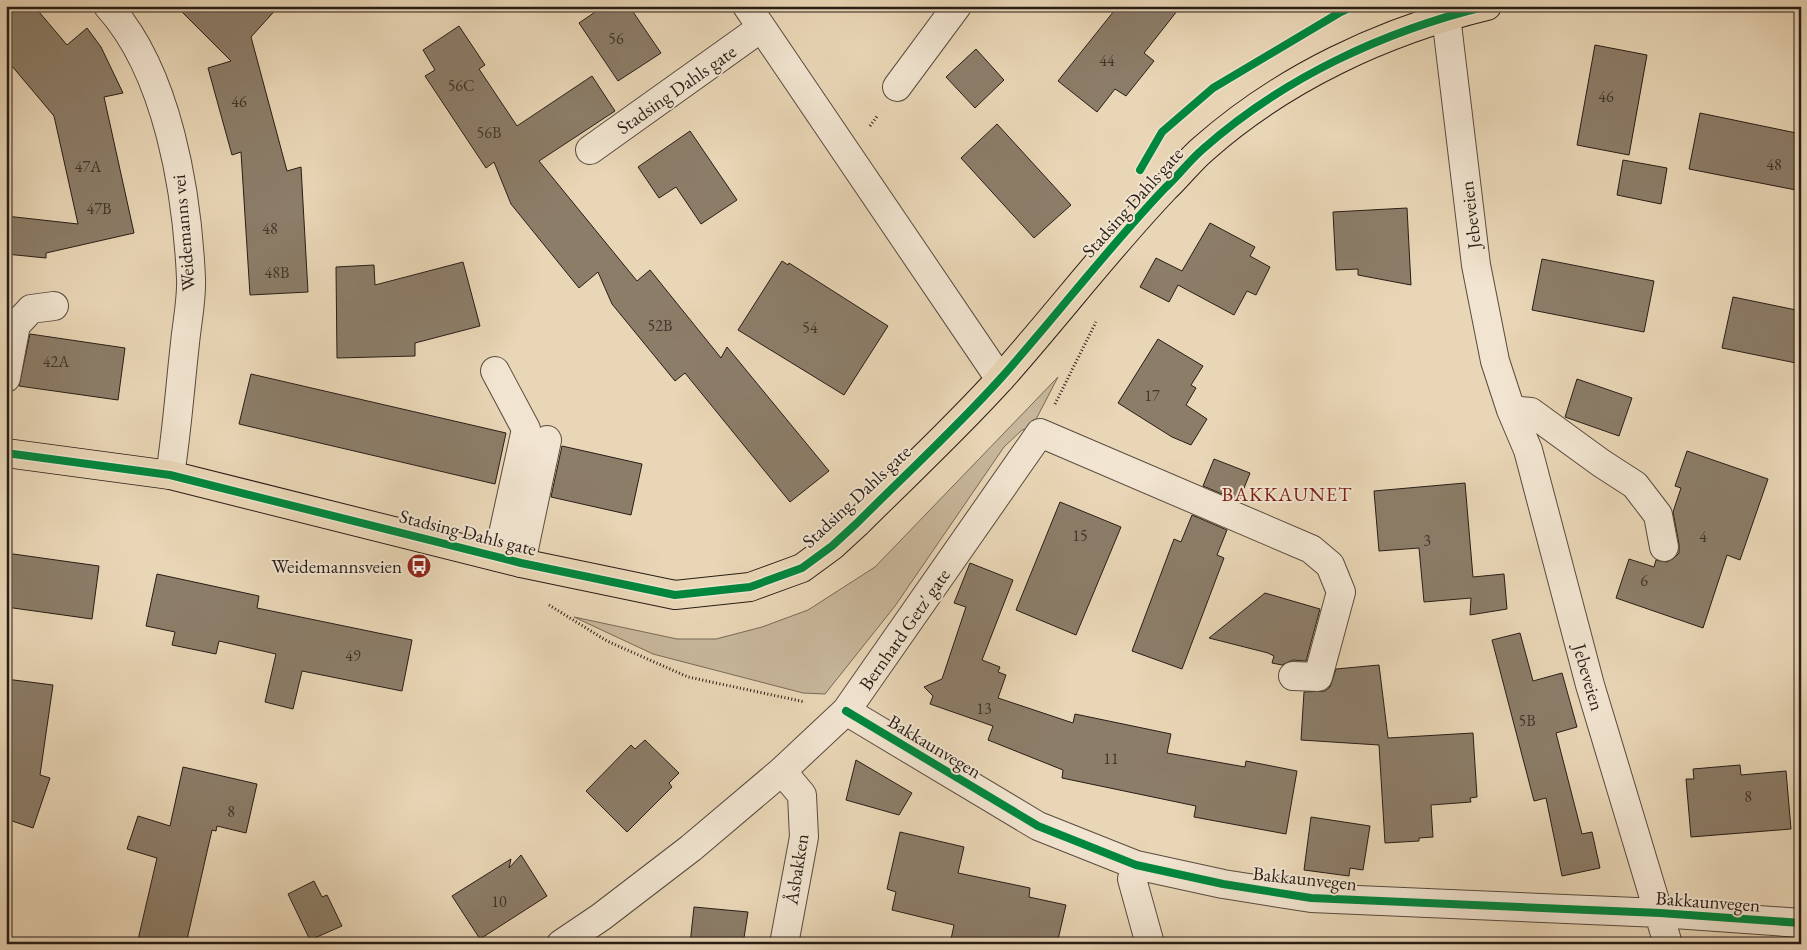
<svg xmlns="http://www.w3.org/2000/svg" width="1807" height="950" viewBox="0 0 1807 950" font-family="'EB Garamond',serif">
  <rect width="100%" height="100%" fill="#e9d6b6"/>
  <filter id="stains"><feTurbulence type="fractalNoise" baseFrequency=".004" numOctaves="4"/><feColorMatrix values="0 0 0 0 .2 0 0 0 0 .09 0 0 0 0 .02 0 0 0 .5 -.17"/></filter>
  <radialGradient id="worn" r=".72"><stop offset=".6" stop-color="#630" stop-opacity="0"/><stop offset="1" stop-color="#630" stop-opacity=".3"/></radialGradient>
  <path fill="#c8b79b" stroke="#786a58" d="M1058,377L1032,427L1022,430L1004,447L895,606L825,694L803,693L653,654L574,617L677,639H716L762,627L808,610L875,567Z"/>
  <path fill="#8c7d69" stroke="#281d16" d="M6,6H34L67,45L87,28L101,47L123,93L104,97L134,233L46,253V258L6,254V216L78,224L54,116L6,59Z
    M176,6H279L251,37L287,171L301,167L308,292L250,295L241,152L232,155L208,68L231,61Z
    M604,6H629L661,53L618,81L579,23Z
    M1118,6H1181L1144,53L1154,61L1126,96L1115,89L1097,112L1058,81Z
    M459,26L485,65L479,69L517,126L592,76L615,111L539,161L637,281L650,270L721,358L727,347L829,471L790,502L685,373L675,381L612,304L598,272L579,288L511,204L494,162L486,168L425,76L435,70L423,50Z
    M1595,45L1647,55L1629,155L1577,145Z
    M976,49L1004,80L975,108L946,77Z
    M1700,113L1801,134V191L1689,169Z
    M997,124L1071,205L1034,238L961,158Z
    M690,131L737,200L701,224L676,187L659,198L638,167Z
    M1623,160L1667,168L1661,204L1617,195Z
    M1407,208L1411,285L1358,275V269L1336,270L1333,212Z
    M1210,223L1255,247L1250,256L1270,267L1256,295L1247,291L1234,315L1178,285L1169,302L1140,287L1156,258L1182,271Z
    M1542,259L1654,281L1644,332L1532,310Z
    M782,261L788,265L789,263L888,326L844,395L738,330Z
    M463,262L480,326L415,343V356L337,358L336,267L374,265L375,285Z
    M1733,297L1801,311V364L1722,348Z
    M30,334L125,348L118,400L19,386Z
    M1158,339L1203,366L1191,385L1196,388L1186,405L1207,419L1191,445L1172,437L1118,403Z
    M251,374L506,433L495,484L239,424Z
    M1577,379L1632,398L1619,436L1565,417Z
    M562,446L642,464L631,515L551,497Z
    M1687,451L1768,479L1740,560L1727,555L1703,628L1616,598L1629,559L1654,567L1656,560L1667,562L1674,558L1679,553V544L1673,512L1681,488L1675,486Z
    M1214,459L1250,473L1239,501L1203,486Z
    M1465,483L1473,577L1504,574L1507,609L1470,615L1471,598L1424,602L1419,548L1379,551L1374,491Z
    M1060,502L1121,527L1076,635L1016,610Z
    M1192,515L1227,530L1217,555L1224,558L1182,669L1132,651L1174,539L1181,542Z
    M6,553L99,566L92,619L6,607Z
    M970,563L1013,580L982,660L1000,667L998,672L1006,675L998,698L1073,723L1075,714L1171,734L1167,753L1245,767L1246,761L1297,771L1286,834L1194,817L1196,806L1062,778L1063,770L988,740L993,726L930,704L933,696L924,687L942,679L966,607L954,603Z
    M157,574L259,596L257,608L412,640L402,691L302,671L293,709L265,702L276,654L219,641L216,654L172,645L175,632L146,626Z
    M1265,593L1320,609L1306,661L1293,660L1282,665L1272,663L1274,656L1268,653L1209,638Z
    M1520,633L1533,681L1562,673L1577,727L1556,733L1582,834L1592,832L1600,868L1562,876L1546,798L1534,801L1492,640Z
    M1379,665L1388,738L1473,733L1477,797L1470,798L1471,802L1431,805L1433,837L1419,838V841L1385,843L1379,745L1301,740L1304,692L1325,691L1330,687L1336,669Z
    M6,679L53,685L40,775L50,778L33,828L6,819Z
    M645,740L679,773L669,783L672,787L627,832L586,791L631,745L635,749Z
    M856,760L912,793L899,815L846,800Z
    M1740,765L1741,775L1786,771L1791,829L1691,837L1686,779H1694L1693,769Z
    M183,767L257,784L246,833L217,826L216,831L212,830L186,944H137L157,858L127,849L138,816L170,826Z
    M1311,817L1370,826L1363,870L1350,868L1349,876L1304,870Z
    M900,832L964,847L958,873L1030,888L1029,897L1066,905L1057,944H950L954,925L892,910L896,892L887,889Z
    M521,855L547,896L480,939L452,896L511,859L509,868Z
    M314,881L322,897L327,895L342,926L310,940L288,894Z
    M694,907L748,912L743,944H690Z"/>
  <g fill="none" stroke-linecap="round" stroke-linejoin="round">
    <defs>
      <path id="minor" d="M108,6C168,72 187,192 191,278C192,299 187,322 185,343C180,387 177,431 170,475
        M747,6L1000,379
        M1446,16L1476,265L1495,361L1511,410L1528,450L1590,685L1668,944
        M897,87L957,6
        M590,150L761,28
        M495,371L526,429L498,557
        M6,378L16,325L31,309L54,306
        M1511,410L1531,412L1601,463L1635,485L1658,515L1664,547
        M521,563L547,440
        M846,711L1038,826L1136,865L1223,884L1311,898L1660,913L1801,923
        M782,771L802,795L804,837L784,944
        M1136,865L1132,879L1150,944
        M561,944L601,917L691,848L782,771L846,711L1040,433L1311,549L1330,565L1341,592L1318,677L1293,676"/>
      <path id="major" d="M6,453L170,475L521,563L675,595L750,587L802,568L832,546L857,523C905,475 956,428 1001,378C1057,315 1107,249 1165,188C1178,176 1189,161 1203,149C1283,78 1384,31 1487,6"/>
    </defs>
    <use href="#minor" stroke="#584b3e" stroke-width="30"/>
    <use href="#major" stroke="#281d16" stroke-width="30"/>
    <path stroke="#281d16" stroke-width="3" stroke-dasharray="1 2.5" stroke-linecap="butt" d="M870,126L878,115
      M1055,404L1096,322
      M549,605L607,641L688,677L805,702"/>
    <use href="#minor" stroke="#f1e4d0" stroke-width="28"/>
    <use href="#major" stroke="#e9d6b6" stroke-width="28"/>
    <defs>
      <path id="cycleway" d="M1140,170L1162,132L1213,88L1339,13L1354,6
        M6,453L170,475L521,563L675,595L750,587L802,568L832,546L857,523C905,475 956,428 1001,378C1057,315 1107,249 1165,188C1178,176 1189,161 1203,149C1283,78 1384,31 1487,6
        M846,711L1038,826L1136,865L1223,884L1311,898L1660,913L1801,923"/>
    </defs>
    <use href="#cycleway" stroke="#f1e4d0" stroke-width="11"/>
    <use href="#cycleway" stroke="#00873e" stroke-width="8"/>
  </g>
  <defs>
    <symbol id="bus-disc" viewBox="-11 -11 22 22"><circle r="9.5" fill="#8f2418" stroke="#f1e4d0"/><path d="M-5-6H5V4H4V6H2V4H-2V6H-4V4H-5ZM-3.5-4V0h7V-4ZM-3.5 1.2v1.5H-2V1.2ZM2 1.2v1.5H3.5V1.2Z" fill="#fff"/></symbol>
  </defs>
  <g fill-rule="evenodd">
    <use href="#bus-disc" x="405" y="552" width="28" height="28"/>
  </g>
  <g text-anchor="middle" stroke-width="4" stroke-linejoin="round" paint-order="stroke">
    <g font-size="16" fill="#41352b">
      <text x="616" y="44">56</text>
      <text x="1107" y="66">44</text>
      <text x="461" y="91">56C</text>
      <text x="1606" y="102">46</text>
      <text x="239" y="107">46</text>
      <text x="489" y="138">56B</text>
      <text x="1774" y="170">48</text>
      <text x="88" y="172">47A</text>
      <text x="99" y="214">47B</text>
      <text x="270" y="234">48</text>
      <text x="277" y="278">48B</text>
      <text x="660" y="331">52B</text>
      <text x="810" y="333">54</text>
      <text x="56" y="367">42A</text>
      <text x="1152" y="401">17</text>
      <text x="1080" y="541">15</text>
      <text x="1703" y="542">4</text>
      <text x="1427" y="546">3</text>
      <text x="1644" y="586">6</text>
      <text x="353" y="661">49</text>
      <text x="984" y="714">13</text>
      <text x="1527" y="726">5B</text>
      <text x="1111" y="764">11</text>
      <text x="1748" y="802">8</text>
      <text x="231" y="817">8</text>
      <text x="499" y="907">10</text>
    </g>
    <g font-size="19" fill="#281d16" stroke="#f1e4d0">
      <text transform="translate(676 89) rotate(-35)" y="7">Stadsing Dahls gate</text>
      <text transform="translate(1132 202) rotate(-48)" y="7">Stadsing Dahls gate</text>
      <text transform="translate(1470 215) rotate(-97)" y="7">Jebeveien</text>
      <text transform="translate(183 233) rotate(-95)" y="7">Weidemanns vei</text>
      <text transform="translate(856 496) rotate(-43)" y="7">Stadsing Dahls gate</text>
      <text transform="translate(468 532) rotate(14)" y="7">Stadsing Dahls gate</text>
      <text transform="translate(904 629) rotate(-55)" y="7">Bernhard Getz' gate</text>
      <text transform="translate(1589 677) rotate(74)" y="7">Jebeveien</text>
      <text transform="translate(935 746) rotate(31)" y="7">Bakkaunvegen</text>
      <text transform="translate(796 869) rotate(-81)" y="7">Åsbakken</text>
      <text transform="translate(1305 878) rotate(6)" y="7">Bakkaunvegen</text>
      <text transform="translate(1708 901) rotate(4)" y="7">Bakkaunvegen</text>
    </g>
    <g font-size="19" fill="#281d16" stroke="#f1e4d0" text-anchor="end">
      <text x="402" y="573">Weidemannsveien</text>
    </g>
    <g font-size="20" letter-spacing="1" fill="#7a1f14" stroke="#f1e4d0">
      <text x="1287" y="501">BAKKAUNET</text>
    </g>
  </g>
  <rect width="1807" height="950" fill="none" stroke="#e9d6b6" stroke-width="25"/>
  <rect x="8" y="8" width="1792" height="935" fill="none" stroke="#281d16" stroke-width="2.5"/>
  <rect x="12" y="12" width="1782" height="925" fill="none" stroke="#281d16"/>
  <rect width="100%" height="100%" filter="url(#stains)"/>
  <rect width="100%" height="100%" fill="url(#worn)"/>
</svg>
